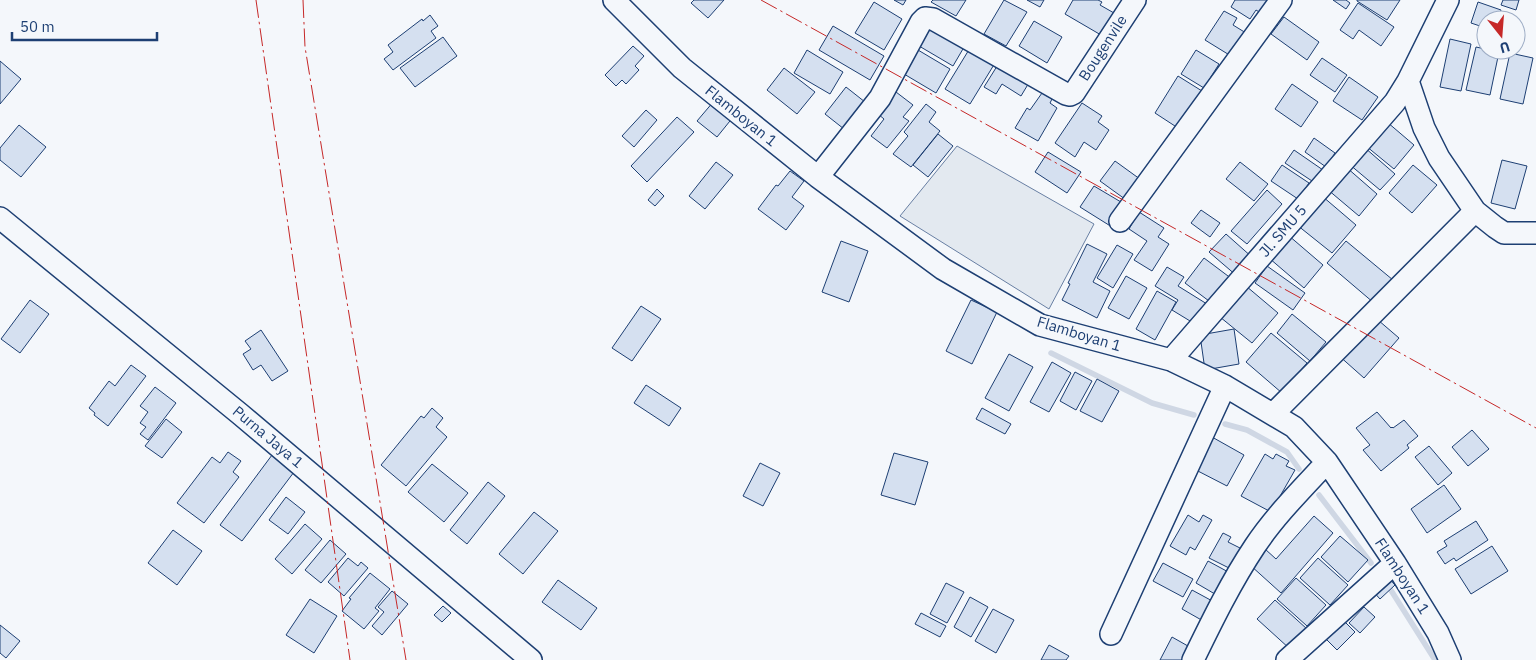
<svg xmlns="http://www.w3.org/2000/svg" width="1536" height="660" viewBox="0 0 1536 660" font-family="'IBM Plex Sans',sans-serif">
  <rect width="100%" height="100%" fill="#f4f7fb"/>
  <path fill="#e3e9f0" stroke="#687fa3" d="M957,146L1094,224L1049,309L900,216Z"/>
  <g fill="none" stroke-linecap="round" stroke-linejoin="round">
    <path stroke="#cfd7e4" stroke-width="5.5" d="M1051,353L1152,403L1194,415
      M1225,424L1247,430L1287,452L1299,469
      M1319,495L1371,563
      M1387,584L1435,660"/>
  </g>
  <path fill="#d5e0f0" stroke="#1d3f73" d="M694,0H724L708,18L691,3Z
    M894,0H906L903,5Z
    M933,0H966L956,16L931,2Z
    M1004,0L1027,12L1006,46L984,34Z
    M1027,0H1044L1040,7Z
    M1073,0H1098L1102,2L1100,5L1114,13L1101,35L1065,14Z
    M1235,0H1268L1264,15L1256,10L1250,19L1231,7Z
    M1333,0H1346L1350,3L1346,9Z
    M1357,0H1400L1387,20L1357,1Z
    M1503,0H1519L1516,10L1501,5Z
    M874,2L902,19L884,50L855,33Z
    M1478,2L1501,10L1498,20H1486V28L1471,23Z
    M1358,3L1394,27L1381,46L1359,30L1353,39L1340,30Z
    M1224,11L1237,18L1233,25L1246,33L1231,56L1205,40Z
    M430,15L438,26L431,31L436,38L393,70L384,59L393,52L388,45L422,19L423,21Z
    M1284,17L1319,42L1307,60L1271,34Z
    M928,19L967,42L953,66L914,43Z
    M1034,21L1062,37L1047,63L1019,46Z
    M833,26L884,56L870,80L819,50Z
    M443,37L457,56L415,87L400,68Z
    M1450,39L1471,44L1461,91L1440,87Z
    M633,46L644,56L635,66L639,70L626,84L622,80L616,86L605,75Z
    M1476,47L1499,52L1490,95L1466,90Z
    M970,48L995,63L970,104L945,89Z
    M807,50L843,72L830,94L794,73Z
    M918,50L950,69L936,93L904,74Z
    M1196,50L1219,64L1204,88L1181,74Z
    M1510,53L1533,58L1523,104L1500,99Z
    M1322,58L1347,75L1335,92L1310,75Z
    M0,61L21,79L0,104Z
    M999,63L1030,81L1021,96L1002,84L996,94L984,87Z
    M784,68L815,92L797,114L767,90Z
    M1178,76L1202,91L1178,128L1155,113Z
    M1349,77L1378,97L1362,120L1333,101Z
    M1292,84L1318,102L1301,127L1275,109Z
    M846,87L865,102L844,129L825,114Z
    M896,92L913,105L903,117L909,121L887,148L871,136L884,119L878,114Z
    M1042,93L1052,99L1050,103L1057,108L1038,141L1015,128L1027,108L1030,110Z
    M714,101L734,116L717,137L697,121Z
    M1082,103L1102,116L1098,122L1109,130L1096,150L1084,142L1075,157L1055,143Z
    M926,104L936,112L929,122L940,131L911,167L893,154L908,136L904,132Z
    M646,110L657,120L634,147L622,136Z
    M677,117L694,132L647,182L631,166Z
    M1387,122L1414,145L1394,169L1366,146Z
    M19,125L46,147L21,177L0,160V148Z
    M938,134L953,146L928,177L913,165Z
    M1314,138L1335,153L1326,167L1305,152Z
    M1364,147L1395,174L1380,190L1349,164Z
    M1294,150L1323,170L1315,183L1285,163Z
    M1048,152L1081,172L1067,193L1035,172Z
    M1502,160L1527,166L1515,209L1491,203Z
    M1115,161L1144,182L1129,202L1100,181Z
    M716,162L733,175L705,209L689,196Z
    M1240,162L1268,184L1254,201L1226,179Z
    M1282,165L1309,183L1298,199L1271,181Z
    M1413,165L1437,185L1412,213L1389,193Z
    M1346,167L1377,194L1359,216L1327,189Z
    M790,171L804,181L792,197L804,206L786,230L758,209L776,185L778,186Z
    M1094,186L1126,205L1112,227L1080,207Z
    M657,189L664,196L655,206L648,200Z
    M1267,190L1282,204L1247,244L1231,231Z
    M1322,196L1356,225L1332,253L1297,225Z
    M1201,210L1220,223L1210,237L1191,223Z
    M1139,212L1164,228L1158,237L1169,244L1152,271L1134,260L1147,241L1129,229Z
    M1226,234L1253,258L1237,276L1209,252Z
    M1288,235L1323,265L1304,288L1269,258Z
    M841,241L868,251L849,302L822,292Z
    M1346,241L1393,280L1374,303L1327,263Z
    M1087,244L1107,254L1093,282L1110,291L1097,318L1062,300L1070,284L1068,283Z
    M1117,245L1133,254L1113,288L1097,278Z
    M1204,258L1232,279L1213,304L1185,283Z
    M1267,266L1305,293L1293,310L1255,283Z
    M1167,267L1184,277L1178,286L1207,304L1195,324L1172,310L1178,300L1155,286Z
    M1126,276L1147,288L1129,319L1108,308Z
    M1246,286L1278,313L1252,343L1220,317Z
    M1157,291L1176,302L1155,340L1136,329Z
    M30,300L49,314L20,353L1,339Z
    M971,300L997,312L972,364L946,351Z
    M641,306L661,319L632,361L612,348Z
    M1292,314L1326,342L1310,361L1277,333Z
    M1371,314L1399,338L1364,378L1337,354Z
    M1234,329L1239,364L1205,370L1200,335Z
    M261,330L288,371L272,381L261,365L253,370L243,354L251,349L245,341Z
    M1271,333L1307,363L1282,393L1246,362Z
    M1009,354L1033,367L1009,411L985,398Z
    M1052,362L1071,373L1049,412L1030,402Z
    M131,365L146,376L108,426L94,415L95,413L89,408L109,381L115,386Z
    M1075,372L1092,381L1076,410L1060,401Z
    M1097,379L1119,391L1102,422L1080,411Z
    M646,385L681,408L669,426L634,403Z
    M155,387L176,403L148,440L140,434L146,427L140,423L148,412L140,406Z
    M432,408L443,418L436,427L447,437L406,486L381,465L421,416L424,418Z
    M982,408L1011,424L1005,434L976,419Z
    M1377,412L1391,428L1392,427L1393,428L1404,420L1418,436L1407,445L1409,448L1381,471L1363,450L1370,445L1356,428Z
    M166,419L182,432L162,458L145,446Z
    M1472,430L1489,449L1468,466L1452,447Z
    M1212,437L1244,455L1227,486L1194,469Z
    M1429,446L1452,473L1438,485L1415,457Z
    M228,452L241,461L233,472L239,477L204,523L177,503L212,457L220,463Z
    M894,453L928,462L915,505L881,495Z
    M1265,454L1273,459L1276,454L1289,461L1286,466L1295,470L1271,512L1241,496Z
    M272,455L294,472L242,541L220,525Z
    M760,463L780,473L763,506L743,496Z
    M432,464L468,493L444,522L408,492Z
    M488,482L505,496L467,544L450,530Z
    M1444,485L1461,509L1427,533L1411,509Z
    M286,497L305,512L288,534L269,520Z
    M534,512L558,531L523,574L499,554Z
    M1188,515L1199,522L1203,515L1212,520L1195,550L1190,547L1186,555L1170,546Z
    M1314,516L1333,533L1281,593L1250,565L1265,549L1276,559Z
    M1476,521L1488,540L1456,561L1454,558L1445,564L1437,552L1447,546L1444,541Z
    M305,524L322,539L292,574L275,559Z
    M173,530L202,551L177,585L148,563Z
    M1223,533L1231,537L1228,542L1246,551L1235,571L1209,558Z
    M1340,536L1368,560L1348,582L1321,557Z
    M330,540L346,554L321,583L305,570Z
    M1492,546L1508,571L1471,594L1455,569Z
    M348,558L358,566L361,562L368,568L344,596L328,582Z
    M1318,558L1348,585L1330,605L1300,578Z
    M1208,561L1232,574L1220,597L1196,583Z
    M1163,563L1193,579L1183,597L1153,581Z
    M370,573L390,589L375,608L379,611L364,629L342,611L351,599L349,598Z
    M1386,575L1395,585L1380,599L1371,589Z
    M1296,578L1326,605L1307,626L1277,599Z
    M558,580L597,608L581,630L542,602Z
    M946,583L964,592L947,623L930,614Z
    M1192,590L1216,603L1205,622L1182,609Z
    M392,591L408,604L382,635L372,626L384,612L378,607Z
    M970,597L988,607L971,637L954,627Z
    M310,599L337,616L314,653L286,635Z
    M1275,600L1307,629L1290,649L1257,619Z
    M443,606L451,613L442,622L434,615Z
    M1364,607L1375,617L1360,633L1349,623Z
    M993,609L1014,620L996,653L975,641Z
    M921,613L946,626L940,637L915,624Z
    M1340,617L1355,632L1337,650L1322,635Z
    M0,625L20,641L6,658L0,653Z
    M1172,637L1195,650L1190,660H1160Z
    M1049,645L1069,656L1066,660H1041Z"/>
  <g fill="none" stroke-linecap="round" stroke-linejoin="round">
    <defs>
      <path id="minor" d="M614,0L682,68L818,177L943,269L1040,325L1171,360L1225,386L1294,427L1327,462L1395,563L1438,633L1450,660
        M1408,81L1424,128L1439,158L1475,211L1495,227L1504,233H1536
        M818,177L880,98L921,22L925,18L933,19L1066,94L1070,95L1074,93L1135,0
        M0,218L240,414L531,660
        M1120,221L1281,0
        M1171,360L1395,102L1408,81L1448,0
        M1273,414L1475,211
        M1111,634L1225,386
        M1193,660C1212,621 1231,582 1255,546C1275,516 1302,489 1327,462
        M1287,660L1395,563"/>
    </defs>
    <use href="#minor" stroke="#1d3f73" stroke-width="24"/>
    <use href="#minor" stroke="#f4f7fb" stroke-width="21"/>
    <path stroke="#c62828" stroke-width="1" stroke-dasharray="18 4 2.5 4" stroke-linecap="butt" d="M256,0L350,660
      M303,0L305,47L406,660
      M761,0L1536,428"/>
  </g>
  <g text-anchor="middle" stroke-width="4" stroke-linejoin="round" paint-order="stroke">
    <g font-size="15" fill="#1d3f73" stroke="#f4f7fb">
      <text transform="translate(1103 48) rotate(-57)" y="5">Bougenvile</text>
      <text transform="translate(741 116) rotate(39)" y="5">Flamboyan 1</text>
      <text transform="translate(1283 231) rotate(-49)" y="5">Jl. SMU 5</text>
      <text transform="translate(1079 334) rotate(17)" y="5">Flamboyan 1</text>
      <text transform="translate(268 437) rotate(40)" y="5">Purna Jaya 1</text>
      <text transform="translate(1402 576) rotate(57)" y="5">Flamboyan 1</text>
    </g>
  </g>
  <g transform="translate(1501 35) rotate(163)"><circle r="24" fill="#f4f7fb" stroke="#9eadc5"/>
  <path d="M0-4L9 19L0 12L-9 19Z" fill="#c62828"/>
  <text y="-8" font-size="14" font-weight="bold" text-anchor="middle" fill="#1d3f73">U</text>
  </g>
  <path d="M12 32v8h145v-8" fill="none" stroke="#1d3f73" stroke-width="2.5"/>
  <text x="20" y="32" font-size="15" fill="#1d3f73" stroke="#f4f7fb" stroke-width="4" paint-order="stroke">50 m</text>
</svg>
